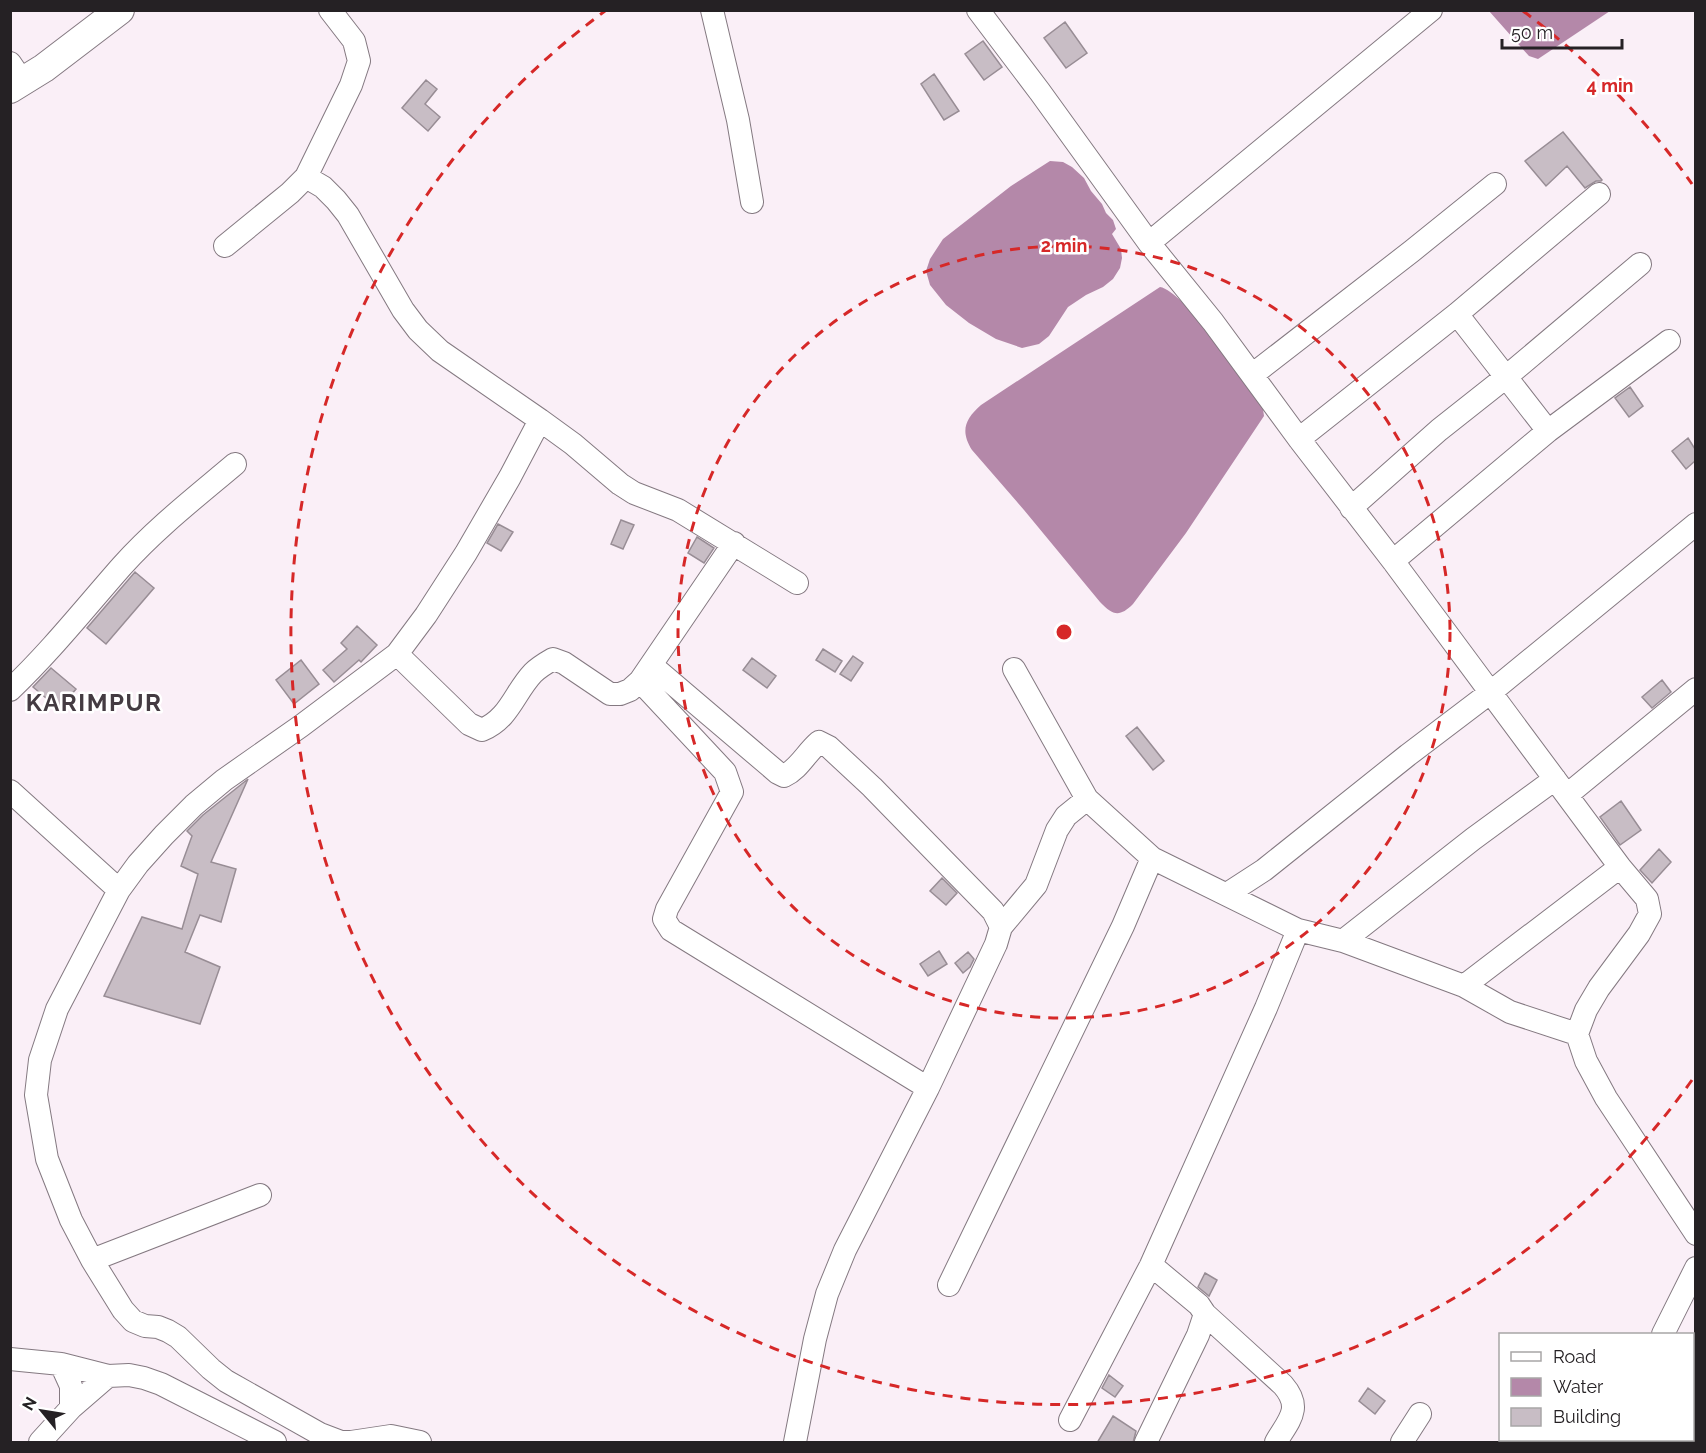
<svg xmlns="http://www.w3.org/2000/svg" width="1706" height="1453" viewBox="0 0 1706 1453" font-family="Raleway,sans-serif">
  <rect width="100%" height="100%" fill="#faeff7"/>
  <path fill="#b488a9" d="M1489,11H1610L1538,59L1529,56Z
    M1050,161L1063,162L1072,167L1084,178L1091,191L1102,204L1106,213L1113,220L1116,229L1112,234L1121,249L1122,258L1120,268L1113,279L1103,287L1086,295L1068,307L1049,336L1039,344L1022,348L996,339L969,323L946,305L930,285L926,271L930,259L943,239L1011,186Z
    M1160,287C1184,291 1245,379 1262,402L1264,416L1186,533L1133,604C1120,617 1113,616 1100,602L1024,510L972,450C960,431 965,419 981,405Z"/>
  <path fill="#c8bdc5" stroke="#988d95" stroke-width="1.5" d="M1065,22L1087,53L1066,68L1044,38Z
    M983,41L1002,67L984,80L965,54Z
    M934,74L959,111L944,120L921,84Z
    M426,80L437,89L425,104L440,117L428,131L402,108Z
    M1563,132L1602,180L1601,181H1596L1585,188L1567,166L1546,186L1525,161Z
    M1630,387L1643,406L1629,417L1615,398Z
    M1688,438L1695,449V461L1686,469L1672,451Z
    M621,520L634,525L623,549L611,544Z
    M498,524L513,532L501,551L487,543Z
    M697,537L714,548L704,563L688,553Z
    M135,572L154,588L106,644L87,628Z
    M357,626L377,645L361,662L359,660L334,682L323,670L347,649L341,643Z
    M823,649L842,661L835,672L816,660Z
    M853,656L863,663L851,681L840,674Z
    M752,658L776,676L767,688L743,670Z
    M301,660L319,684L294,704L276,680Z
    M51,668L76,689L59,709L33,687Z
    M1662,680L1671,692L1652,708L1642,697Z
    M1137,727L1164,761L1153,770L1126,736Z
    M248,779L211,862L236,869L221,922L200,915L185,952L220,967L200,1024L104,996L142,917L182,929L198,874L181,866L192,836L187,831L203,815Z
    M1621,801L1641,830L1620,845L1600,817Z
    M1659,849L1671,862L1652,883L1640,870Z
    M942,878L957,893L946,905L930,891Z
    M939,951L947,964L928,976L920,964Z
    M968,952L974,959L970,967L963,973L955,963Z
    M1205,1273L1217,1280L1209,1296L1198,1287Z
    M1109,1375L1123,1386L1115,1397L1102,1388Z
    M1368,1388L1385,1401L1375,1414L1359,1401Z
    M1113,1416L1136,1431L1133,1443H1097Z"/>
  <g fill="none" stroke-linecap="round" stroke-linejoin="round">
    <defs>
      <path id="minor" d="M712,10L738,120L752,202
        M978,10L1040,92L1149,243L1213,322L1299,439L1393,561L1620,867L1647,899L1650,914L1639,934L1599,988L1586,1010L1577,1034L1586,1061L1606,1098L1696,1234
        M10,63L23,82
        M306,177L323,187L336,200L348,215L403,310L418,330L440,351L540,420L573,444L620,484L634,493L678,510L797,583
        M1149,243L1431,10
        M225,246L290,193L306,177L351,85L359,61L354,41L330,10
        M1457,314L1548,431
        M1252,375L1412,251L1495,184
        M1299,439L1457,314L1599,194
        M1351,508L1439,430L1506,377L1640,264
        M1393,561L1548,431L1669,341
        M397,654L469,724L482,730C510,718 514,693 533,673C539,667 546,663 553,659L564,663L610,694H620L630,690L640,681L734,543
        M651,665L778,773L784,776C799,769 806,753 819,742L829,747L872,787L993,911L1001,927L996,944L928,1088L845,1250L827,1294L815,1339L795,1442
        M1014,669L1087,799L1152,858L1298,930L1343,941L1464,986L1510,1012L1577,1034
        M640,681L725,772L732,792L667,909L664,919L671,930L928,1088
        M10,690C51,651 85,608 122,566C156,528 196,497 235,464
        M10,791L119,890
        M1567,795L1696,689
        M1227,894L1264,870L1408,755L1491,692L1696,524
        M1001,927L1036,885L1057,830L1066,816L1087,799
        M1343,941L1473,839L1555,779
        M1464,986L1620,867
        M92,1260L260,1195
        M949,1285L1123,926L1152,858
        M1205,1314L1283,1385C1303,1408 1289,1420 1276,1442
        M1663,1334L1696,1268
        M10,1359L61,1364L71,1386V1408L40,1442
        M61,1364L108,1376L129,1375L144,1378L161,1384L275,1442
        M71,1408L108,1376
        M1070,1420L1151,1265L1266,1008L1298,930
        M420,1442L391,1436L351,1442H341L320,1434L226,1381L211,1369L178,1337L168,1331L158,1327L145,1326L133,1321L123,1310L92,1260L71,1220L47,1159L36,1095L40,1060L57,1009L119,890L138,864L164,835L194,805L224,780L301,726L397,654L426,615L466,553L510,477L540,420
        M1146,1442L1198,1335L1205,1314L1199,1305L1151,1265
        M1402,1442L1420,1414
        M1517,1442L1519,1440
        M1610,1442L1612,1440"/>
      <path id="major" d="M10,89L44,68L120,10"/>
    </defs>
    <use href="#minor" stroke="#847981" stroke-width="24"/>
    <use href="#major" stroke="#847981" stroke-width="30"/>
    <use href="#minor" stroke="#fff" stroke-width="22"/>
    <use href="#major" stroke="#fff" stroke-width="28"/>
  </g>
  <g fill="none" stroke="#d62828" stroke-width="3" stroke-dasharray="10 8">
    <circle cx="1064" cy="632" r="386"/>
    <path d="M1692 1080A772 772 0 1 1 605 11M1523 11A772 772 0 0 1 1692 184"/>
  </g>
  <g text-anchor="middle" stroke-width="5" stroke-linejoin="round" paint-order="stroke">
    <g font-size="24" font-weight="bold" letter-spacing="1.5" fill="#443b42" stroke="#fff">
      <text x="94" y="711">KARIMPUR</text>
    </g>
  </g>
  <circle cx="1064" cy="632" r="9" fill="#d62828" stroke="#fff" stroke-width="3"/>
  <g font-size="18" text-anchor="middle" font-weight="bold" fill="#d62828" stroke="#fff" stroke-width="5" stroke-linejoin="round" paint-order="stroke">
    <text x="1610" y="92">4 min</text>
    <text x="1064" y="252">2 min</text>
  </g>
  <rect width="1706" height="1453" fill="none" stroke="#252124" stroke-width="24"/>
  <rect x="1499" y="1333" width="195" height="108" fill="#ffffff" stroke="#a8a6a7" stroke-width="1.5"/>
  <rect x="1511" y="1352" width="30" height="9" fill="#ffffff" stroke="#a8a6a7" stroke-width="1.5"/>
  <text x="1553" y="1363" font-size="18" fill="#252124">Road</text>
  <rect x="1511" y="1378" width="30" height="18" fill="#b488a9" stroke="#a8a6a7" stroke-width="1.5"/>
  <text x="1553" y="1393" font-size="18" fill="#252124">Water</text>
  <rect x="1511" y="1408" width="30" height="18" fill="#c8bdc5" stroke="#a8a6a7" stroke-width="1.5"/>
  <text x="1553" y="1423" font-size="18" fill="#252124">Building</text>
  <g transform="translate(42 1411) rotate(300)" stroke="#ffffff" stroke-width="4.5" paint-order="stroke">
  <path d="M0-4.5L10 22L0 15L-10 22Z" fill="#252124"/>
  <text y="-9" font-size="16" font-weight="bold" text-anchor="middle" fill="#252124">N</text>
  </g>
  <path d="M1502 39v9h120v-9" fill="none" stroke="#252124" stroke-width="3"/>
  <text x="1511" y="39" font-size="18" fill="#252124" stroke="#ffffff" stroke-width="4.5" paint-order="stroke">50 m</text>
</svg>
